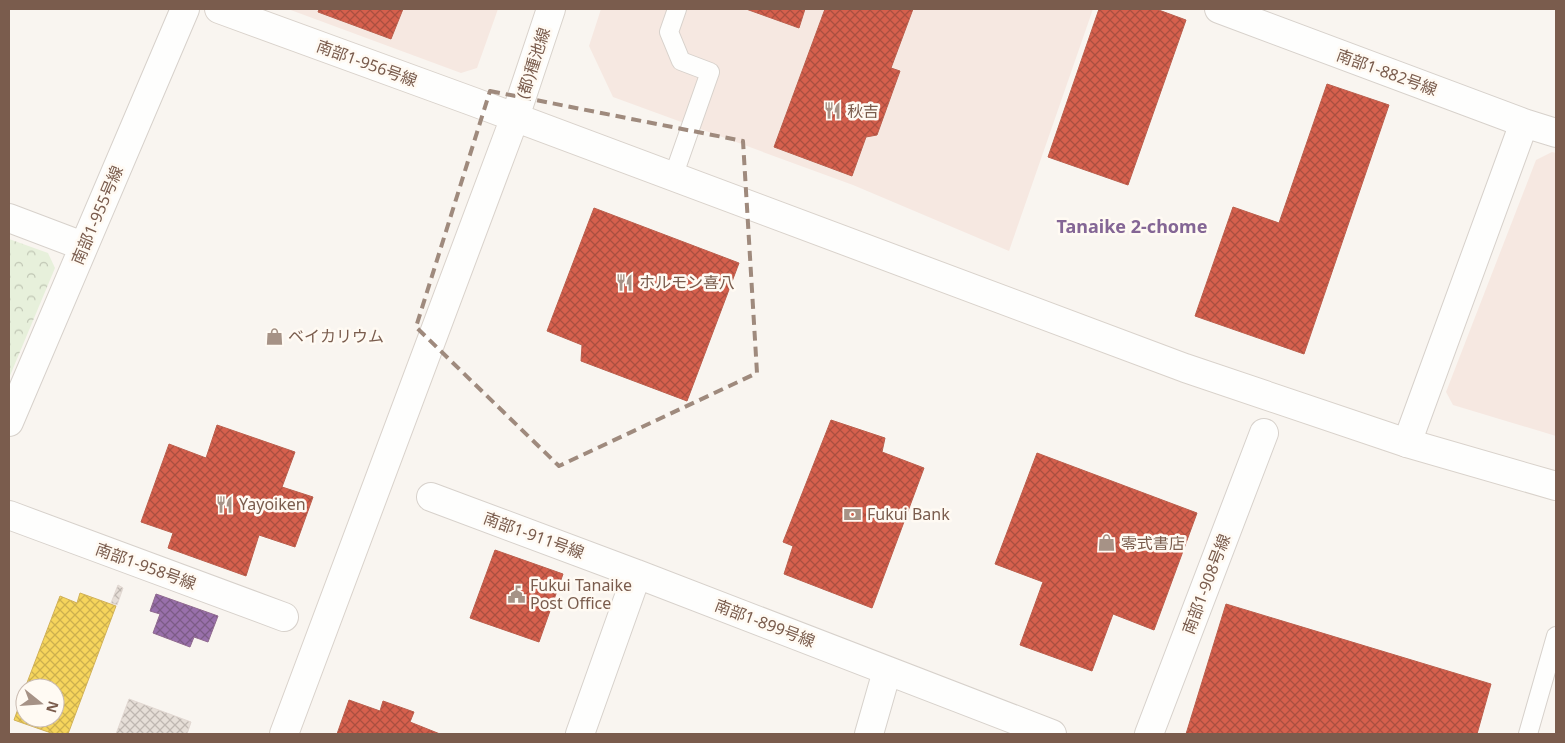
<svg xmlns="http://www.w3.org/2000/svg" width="1565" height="743" viewBox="0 0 1565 743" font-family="'Noto Sans','Noto Sans JP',sans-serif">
  <defs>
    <pattern id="park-crowns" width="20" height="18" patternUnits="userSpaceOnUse" patternTransform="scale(1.25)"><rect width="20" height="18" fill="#e7f0db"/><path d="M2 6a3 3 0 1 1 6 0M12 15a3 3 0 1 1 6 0" fill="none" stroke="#c0c6b4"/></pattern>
    <pattern id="homes-cross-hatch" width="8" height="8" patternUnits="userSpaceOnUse" patternTransform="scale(1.25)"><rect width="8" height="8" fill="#f6d55c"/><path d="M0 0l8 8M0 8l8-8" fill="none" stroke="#ccb04e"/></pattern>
    <pattern id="shops-cross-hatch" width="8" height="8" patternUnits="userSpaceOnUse" patternTransform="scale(1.25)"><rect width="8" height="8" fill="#d6604d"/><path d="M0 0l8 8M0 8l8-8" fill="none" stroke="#aa4f40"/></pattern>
    <pattern id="offices-cross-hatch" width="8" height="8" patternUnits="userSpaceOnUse" patternTransform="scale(1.25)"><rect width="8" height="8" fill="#9970ab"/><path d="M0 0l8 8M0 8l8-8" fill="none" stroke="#7c5b86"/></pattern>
    <pattern id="building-cross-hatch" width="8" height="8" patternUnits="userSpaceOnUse" patternTransform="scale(1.25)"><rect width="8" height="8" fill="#e6ded7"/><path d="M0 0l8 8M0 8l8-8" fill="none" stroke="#bfb7b1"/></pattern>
  </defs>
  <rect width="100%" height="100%" fill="#f9f5f0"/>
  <path fill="#f6e8e1" d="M288,9H498L477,68L461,73Z
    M601,9H1093L1009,251L853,185L613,97L589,46Z
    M1552,152L1556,153V436L1453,405L1446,392L1536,160Z"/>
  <path fill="url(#park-crowns)" d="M9,239L48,253L55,268L9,378Z"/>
  <path fill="url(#homes-cross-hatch)" stroke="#d1b158" d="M80,593L116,606L68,734H54L14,720L25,689V718H55V688H25L60,596L77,603Z"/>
  <path fill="url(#shops-cross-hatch)" stroke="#ba5f4d" d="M319,9H403L391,39L318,12Z
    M746,9H805L799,28Z
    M825,9H913L891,68L900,71L877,135L866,137L852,176L774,147Z
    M1099,9H1156L1186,20L1128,185L1048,157Z
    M1327,84L1389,105L1304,354L1195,316L1233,207L1279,223Z
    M594,208L739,263L687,401L581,361L582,345L547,331Z
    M831,420L885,438L882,452L924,468L872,608L784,574L793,546L783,542Z
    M217,425L295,452L282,487L313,497L295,547L259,535L246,576L168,548L173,533L141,522L169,444L206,458Z
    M1037,453L1197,513L1154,630L1113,614L1092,671L1020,645L1043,582L995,564Z
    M495,550L563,574L539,642L470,618Z
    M1226,604L1491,684L1477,734H1186Z
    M349,700L380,711L383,701L414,712L410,722L440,734H337Z"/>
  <path fill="url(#offices-cross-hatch)" stroke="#906a8f" d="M156,594L218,616L208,642L194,637L190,647L153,633L160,614L150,611Z"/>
  <path fill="url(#building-cross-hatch)" stroke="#e2d8d2" d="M118,585L123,588L117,605L111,603Z
    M129,699L191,722L187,734H116Z"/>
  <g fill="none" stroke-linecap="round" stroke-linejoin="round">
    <defs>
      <path id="lane" d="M673,177L710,72L681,61L669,32L677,9
        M1528,734L1556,636"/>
      <path id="street" d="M1219,9L1524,123L1556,133
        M9,218L83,246
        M9,422L185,9
        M1407,443L1524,123
        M431,497L637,574
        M9,515L284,617
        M580,734L637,574L1052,734
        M869,734L887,671
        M1149,734L1264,433"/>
      <path id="secondary" d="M219,9L474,102L1185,368L1407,443L1556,486
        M284,734L515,117L551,9"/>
    </defs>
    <use href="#lane" stroke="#d7d1cb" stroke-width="20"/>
    <use href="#street" stroke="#d7d1cb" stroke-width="30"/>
    <use href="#secondary" stroke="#d9d2cb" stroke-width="30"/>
    <use href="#lane" stroke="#fefefd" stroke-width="18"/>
    <use href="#street" stroke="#fefefd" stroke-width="28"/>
    <use href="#secondary" stroke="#fefefd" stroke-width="28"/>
  </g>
  <path fill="none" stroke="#9f8a7d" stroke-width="4" stroke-dasharray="10 6" stroke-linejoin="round" d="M490,91L743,141L757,373L559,466L416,327Z"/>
  <defs>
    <symbol id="restaurant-bare" viewBox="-9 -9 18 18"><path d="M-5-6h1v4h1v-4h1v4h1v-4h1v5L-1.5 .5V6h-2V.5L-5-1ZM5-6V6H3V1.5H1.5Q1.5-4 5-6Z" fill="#a69286" stroke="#fffaf3" stroke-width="2.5" paint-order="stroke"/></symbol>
    <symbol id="shop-bare" viewBox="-9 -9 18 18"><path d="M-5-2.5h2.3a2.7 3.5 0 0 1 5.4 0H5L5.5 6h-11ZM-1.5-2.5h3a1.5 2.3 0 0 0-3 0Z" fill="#a69286" stroke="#fffaf3" stroke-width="2.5" paint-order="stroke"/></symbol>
    <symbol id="bank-bare" viewBox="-9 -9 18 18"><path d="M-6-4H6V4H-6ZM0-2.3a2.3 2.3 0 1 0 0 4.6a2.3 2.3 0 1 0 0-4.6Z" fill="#a69286" stroke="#fffaf3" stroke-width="2.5" paint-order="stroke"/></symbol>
    <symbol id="civic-bare" viewBox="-9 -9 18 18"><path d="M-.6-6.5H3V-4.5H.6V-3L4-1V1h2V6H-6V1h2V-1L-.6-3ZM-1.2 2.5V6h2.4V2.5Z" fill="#a69286" stroke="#fffaf3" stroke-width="2.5" paint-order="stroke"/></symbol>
  </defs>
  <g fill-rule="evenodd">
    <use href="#restaurant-bare" x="820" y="98" width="25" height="25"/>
    <use href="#restaurant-bare" x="612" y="270" width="25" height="25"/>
    <use href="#shop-bare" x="262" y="324" width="25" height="25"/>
    <use href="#restaurant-bare" x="212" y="492" width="25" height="25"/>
    <use href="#bank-bare" x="840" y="502" width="25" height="25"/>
    <use href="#shop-bare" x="1094" y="530" width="25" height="25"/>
    <use href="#civic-bare" x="504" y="582" width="25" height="25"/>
  </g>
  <g text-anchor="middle" stroke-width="5" stroke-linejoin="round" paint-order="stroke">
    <g font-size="16" fill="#7a5c4d" stroke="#fffaf3">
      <text transform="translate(367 63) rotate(20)" y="6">南部1-956号線</text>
      <text transform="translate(533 63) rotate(-72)" y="6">(都)種池線</text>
      <text transform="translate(1387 72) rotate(20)" y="6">南部1-882号線</text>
      <text transform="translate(97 215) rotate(-67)" y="6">南部1-955号線</text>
      <text transform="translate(534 535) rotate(20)" y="6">南部1-911号線</text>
      <text transform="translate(146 566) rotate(20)" y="6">南部1-958号線</text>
      <text transform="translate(1206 584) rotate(-69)" y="6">南部1-908号線</text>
      <text transform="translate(765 623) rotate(21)" y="6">南部1-899号線</text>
    </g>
    <g font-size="16" fill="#7a5c4d" stroke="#fffaf3" text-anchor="start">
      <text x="847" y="117">秋吉</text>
      <text x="639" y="288">ホルモン喜八</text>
      <text x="288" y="342">ベイカリウム</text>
      <text x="239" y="510">Yayoiken</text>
      <text x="867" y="520">Fukui Bank</text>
      <text x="1121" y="549">零式書店</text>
      <text x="530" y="591">Fukui Tanaike<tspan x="530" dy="18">Post Office</tspan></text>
    </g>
    <g font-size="18" font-weight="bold" fill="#846695" stroke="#fffaf3">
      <text x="1132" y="233">Tanaike 2-chome</text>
    </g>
  </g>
  <rect width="1565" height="743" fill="none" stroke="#7a5c4d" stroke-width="20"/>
  <g transform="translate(40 703) rotate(107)"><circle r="24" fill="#fffaf3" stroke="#cabbb1"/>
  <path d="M0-4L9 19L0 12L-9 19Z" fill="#a69286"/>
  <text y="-8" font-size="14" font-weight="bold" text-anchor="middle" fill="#7a5c4d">N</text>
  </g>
</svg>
